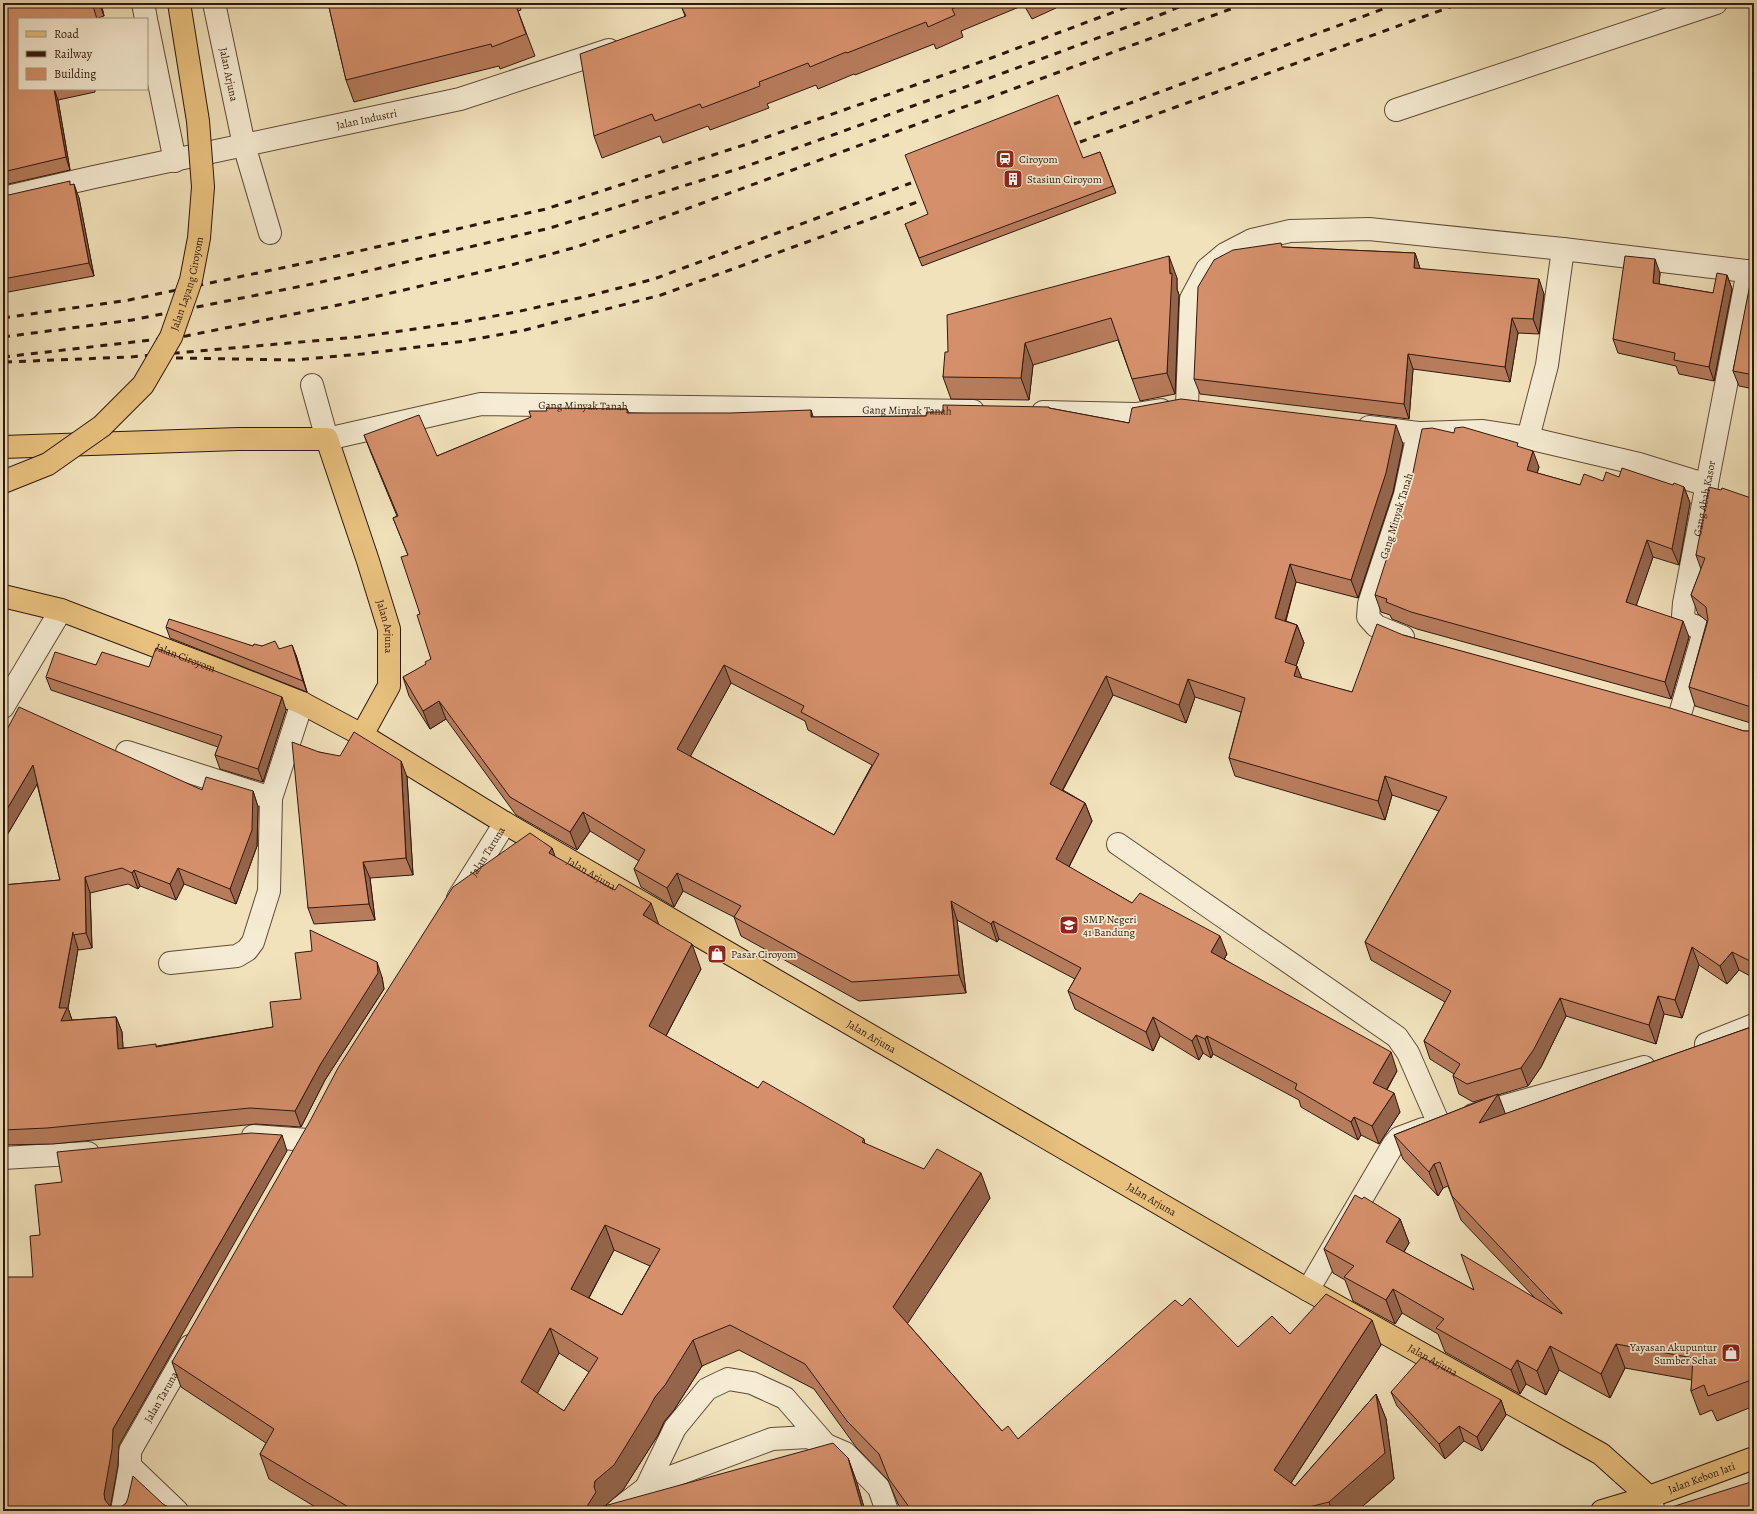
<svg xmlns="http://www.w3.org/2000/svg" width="1757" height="1514" viewBox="0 0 1757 1514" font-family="Alegreya,serif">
  <rect width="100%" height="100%" fill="#f1e2bb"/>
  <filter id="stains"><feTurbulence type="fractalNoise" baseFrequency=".005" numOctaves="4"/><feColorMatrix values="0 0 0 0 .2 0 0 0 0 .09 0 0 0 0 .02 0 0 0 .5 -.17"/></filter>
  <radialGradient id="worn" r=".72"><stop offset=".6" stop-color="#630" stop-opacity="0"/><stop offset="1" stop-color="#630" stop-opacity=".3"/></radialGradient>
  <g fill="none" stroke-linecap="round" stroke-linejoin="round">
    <defs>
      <g id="minor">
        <path d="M143,3L146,19"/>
        <path id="s1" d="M214,3L244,145L270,233"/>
        <path d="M147,24L175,161"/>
        <path d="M1396,110L1716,3"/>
        <path id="s2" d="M3,198L94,177L460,99L609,50"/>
        <path id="s3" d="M312,385L327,439L481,404L973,411"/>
        <path d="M1187,405L1191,299L1207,269L1225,254L1252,240L1290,231L1369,229L1563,249"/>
        <path d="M1043,412L1136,414L1161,410"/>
        <path d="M1369,427L1418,433L1405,495L1369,604L1368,617L1376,626L1403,637"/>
        <path d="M1420,433L1483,431L1528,438L1547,365L1563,249L1754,272"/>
        <path d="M1528,438L1639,464L1707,485"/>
        <path d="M3,707L61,610"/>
        <path id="s4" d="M1680,714L1702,638V631L1695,626L1688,624L1683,616L1684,603L1748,271"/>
        <path d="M127,752L271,798"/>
        <path d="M1118,844L1397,1037L1408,1053L1439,1124"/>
        <path id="s5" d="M458,898L505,823"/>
        <path d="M170,963L237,956L247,950L253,942L269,891L271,798L302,703"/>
        <path d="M1706,1044L1754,1025"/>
        <path d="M1473,1115L1644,1067"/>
        <path d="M253,1136L308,1140"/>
        <path d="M3,1158L88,1153"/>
        <path d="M1308,1290L1393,1145L1399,1138L1423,1129"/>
        <path d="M130,1466L177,1511"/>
        <path d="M646,1488L675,1428L707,1389L728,1379L752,1383L785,1398L825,1444"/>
        <path d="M1649,1497L1654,1511"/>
        <path id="s6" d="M122,1511L130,1466V1451L190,1346"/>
        <path d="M616,1511L646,1488L673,1476L772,1439L808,1437L845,1453L879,1488L887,1511"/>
      </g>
      <g id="major">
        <path id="s7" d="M3,447L238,439H327L368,561L389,629V686L362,735"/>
        <path id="s8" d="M3,596L61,610L229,674L302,703L362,735L505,823L1308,1290L1601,1454L1649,1497"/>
        <path id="s9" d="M1602,1511L1649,1497L1754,1458"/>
      </g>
    </defs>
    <use href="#minor" stroke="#604a38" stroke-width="24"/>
    <use href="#major" stroke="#30170c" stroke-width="24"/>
    <use href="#minor" stroke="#f6ecd3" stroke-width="22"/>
    <use href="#major" stroke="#e8c17e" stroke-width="22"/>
    <path stroke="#30170c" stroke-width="3" stroke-dasharray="7 7" stroke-linecap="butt" d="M1074,124L1399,3
      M1080,142L1461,3
      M3,318L129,300L310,262L546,209L747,144L975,64L1138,3
      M3,337L132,320L317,283L550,228L747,166L979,82L1165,13L1188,3
      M3,357L186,336L348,303L511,265L573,248L640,226L1247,3
      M176,358L294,360L362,354L465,341L525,330L661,295L920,201
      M5,362L130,357L358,337L457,323L516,312L588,296L654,279L911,183"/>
    <defs>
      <g id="major-bridge">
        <path id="s10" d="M3,482L48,464L102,426L143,385L171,337L191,280L199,238L203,187L198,121L179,3"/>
      </g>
    </defs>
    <use href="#major-bridge" stroke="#30170c" stroke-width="24" stroke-linecap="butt"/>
    <use href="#major-bridge" stroke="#e8c17e" stroke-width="22"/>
  </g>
  <path fill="#b77c5c" stroke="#30170c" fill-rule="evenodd" d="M3,3H101L104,16L98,18V19H19V89H95V92L58,100L70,170L4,185L3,182Z
    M328,3H520H519L521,10L518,11L535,56L500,69L499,66L354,102L346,80Z
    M679,3H689L681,7Z
    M692,3H1055L1056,8L1032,19L1024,5L961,31L963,37L936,49L934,44L855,75L854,74L818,89L816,85L767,104L769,108L710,130L708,126L663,143L660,136L602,158L594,136L685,16L682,8Z
    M1100,152L1116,193L922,266L905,224Z
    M71,185L79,198L94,276L3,293V199Z
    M1283,247L1415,253L1420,269L1544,294L1539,334L1518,333L1510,382L1413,369L1409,419L1200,394L1194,379Z
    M1754,268V389L1739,386L1733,371Z
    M1660,273L1659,284L1713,293L1727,275L1732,289L1714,381L1679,374L1676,366L1618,353L1613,339Z
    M1177,278V289L1179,295L1175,394L1140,401L1118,340L1033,365L1029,400L951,399L943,377L948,352Z
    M1049,408L1129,423L1403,444L1393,492L1358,598L1296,582L1286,621L1297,625L1304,643L1296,666L1302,679L1352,692L1403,635L1744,731H1750L1754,729V978L1739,970L1727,984L1699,965L1682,1018L1664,1014L1656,1044L1566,1016L1541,1067L1528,1086L1498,1095L1505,1114L1754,1026V1406L1717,1421L1712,1410L1700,1415L1691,1391L1692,1380L1625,1368L1610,1398L1559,1370L1546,1395L1526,1384L1520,1394L1445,1352L1438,1334L1402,1313L1395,1324L1353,1301L1345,1280L1333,1273L1324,1249L1362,1199L1400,1219L1409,1243L1404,1252L1474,1290L1534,1297L1461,1220L1448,1186L1443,1188L1438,1196L1403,1159L1394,1135L1493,1096L1473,1102L1459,1094L1453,1076L1454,1074L1430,1059L1424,1041L1445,1002L1371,960L1365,942L1439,811L1392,795L1385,820L1235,776L1229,758L1241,712L1195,697L1186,723L1113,695L1063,790L1085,803L1092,821L1069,867L1132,903L1227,954L1224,959L1397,1071L1387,1090L1400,1112L1379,1144L1361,1135L1358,1140L1301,1107L1299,1100L1213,1054L1211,1058L1203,1053L1199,1060L1160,1036L1153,1051L1075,1009L1068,991L1075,979L999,939L997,942L957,920L966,993L859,1001L741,936L734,917L683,891L674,907L641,887L634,869L639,861L590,831L577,850L516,815L446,719L430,729L409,696L403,677L426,665L431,659L420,614L408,555L393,518L397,516L371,453L364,435L437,456L547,411L627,409L629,413L813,417L926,416L943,412ZM731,683L805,721L808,730L872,765L834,835L690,756Z
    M1519,447L1539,467L1537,473L1580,485L1603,481L1619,477L1684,487L1690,503L1679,565L1653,557L1636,605L1689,637L1671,699L1417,629L1392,619L1390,615L1381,612L1375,595Z
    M1721,490L1754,499V724L1695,706L1689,687L1707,621L1698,614L1691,595L1701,569L1696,555Z
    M166,627L253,646H262L279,649L296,655L307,692L170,638Z
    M96,665L286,710L263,782L220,769L215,755L218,747L51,690L46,677Z
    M3,737L202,790L253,791L258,807L257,846L236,904L184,884L176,900L140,886L138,889L128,884L90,893L92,948L79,950L78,949L68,1008L72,1020L116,1017L122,1032L123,1048L157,1046L273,1027L301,999L382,977L384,989L325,1080L301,1127L256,1124L53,1144L3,1145V885L60,880L37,784L3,842Z
    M319,752L407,777L413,875L370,878L375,920L314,924L308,908Z
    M552,848L555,857L659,924L701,969L666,1036L758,1088L864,1139L865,1144L990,1198L907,1323L1002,1431L1018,1439L1182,1306L1238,1347L1290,1334L1381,1345L1291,1483L1295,1486L1376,1394L1386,1419L1394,1479L1357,1511H903L898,1504L888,1480L856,1447L814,1389L739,1350L702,1366L674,1410L664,1422L658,1435L623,1490L605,1506L848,1458L857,1483L865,1511H322L269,1479L260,1454L266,1443L181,1387L172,1362ZM614,1250L650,1266L622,1315L589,1298ZM559,1353L589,1372L564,1411L537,1393Z
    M1391,1392L1501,1400L1506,1415L1482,1451L1464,1441L1445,1459L1397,1406Z"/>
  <path fill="#95654b" stroke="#30170c" d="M99,3H101L104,16Z
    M54,89L58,100L70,170L66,157Z
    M74,184L79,198L94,276L89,263Z
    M1415,253L1420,268L1419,283L1414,268Z
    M1169,256L1177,278V289L1179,295L1175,394L1167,373L1170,274Z
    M1655,259L1660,273L1658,297L1653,283Z
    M1727,275L1732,289L1714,381L1709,367Z
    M1539,279L1544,294L1539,334L1533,319Z
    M1512,318L1518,333L1510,382L1505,367Z
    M1025,343L1033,365L1029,400L1021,378Z
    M1408,354L1413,369L1409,419L1404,404Z
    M811,410L817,429L811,417Z
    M1396,425L1403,444L1393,492L1358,598L1351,580Z
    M1533,451L1539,467L1533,487L1527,470Z
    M1684,487L1690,503L1679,565L1672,549Z
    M1647,540L1653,557L1632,618L1626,602Z
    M1290,564L1296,582L1281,636L1275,618Z
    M1683,621L1689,637L1671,699L1665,682Z
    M1297,625L1304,643L1291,680L1285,662Z
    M292,645L296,655L307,692L303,681Z
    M724,665L731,683L684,768L677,749Z
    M1297,666L1304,684L1294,676Z
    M1106,676L1113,695L1056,802L1050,784Z
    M1188,679L1195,697L1186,723L1179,705Z
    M282,697L286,710L263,782L258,769Z
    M439,701L446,719L430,729L423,711Z
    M401,761L407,777L413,875L406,858Z
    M33,765L39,781L3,842V816Z
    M1385,776L1392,795L1385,820L1378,801Z
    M253,791L258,807L257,846L236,904L230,889Z
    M1085,803L1092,821L1063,878L1056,859Z
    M583,812L590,831L577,850L570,832Z
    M552,848L561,873L549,853Z
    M363,862L370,878L375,920L369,904Z
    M178,868L184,884L176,900L170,884Z
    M134,870L140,886L138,889L132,873Z
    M677,873L683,891L674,907L667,888Z
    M85,877L90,893L92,948L86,933Z
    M951,901L957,920L966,993L959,975Z
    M651,903L660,928L643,915Z
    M993,921L999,939L997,942L991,924Z
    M73,932L78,949L68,1008L73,1023L61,1021L59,1008Z
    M1220,936L1227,954L1218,970L1211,952Z
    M692,944L701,969L658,1051L649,1026Z
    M1692,947L1699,965L1682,1018L1675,1000Z
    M1732,952L1739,970L1727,984L1720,966Z
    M377,962L382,977L384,989L325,1080L301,1127L295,1111L320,1065Z
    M1658,996L1664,1014L1656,1044L1649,1025Z
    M1560,998L1566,1016L1541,1067L1528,1086L1521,1068Z
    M116,1017L122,1032L124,1065L118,1049Z
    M1153,1017L1160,1036L1153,1051L1146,1032Z
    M1196,1035L1203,1053L1199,1060L1192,1041Z
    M1207,1036L1213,1054L1211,1058L1205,1039Z
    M1391,1052L1397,1071L1380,1101L1373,1083Z
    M1394,1093L1400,1112L1379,1144L1372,1126Z
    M1498,1094L1507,1118L1479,1123Z
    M1354,1117L1361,1135L1358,1140L1351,1122Z
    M282,1135L287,1151L119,1445L118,1465L110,1509L105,1500L104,1494L113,1429Z
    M1434,1164L1443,1188L1438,1196L1429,1172Z
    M981,1173L990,1198L902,1332L893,1307Z
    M1400,1219L1409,1243L1395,1266L1386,1242Z
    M605,1225L614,1250L580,1314L571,1289Z
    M1393,1289L1402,1313L1395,1324L1386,1300Z
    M1372,1320L1381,1345L1283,1495L1274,1470Z
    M550,1328L559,1353L530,1407L521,1382Z
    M693,1340L702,1366L674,1410L664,1422L658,1435L623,1490L605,1506L604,1511H584L594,1487L595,1481L655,1397Z
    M1616,1344L1625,1368L1610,1398L1601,1374Z
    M1550,1346L1559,1370L1546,1395L1537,1371Z
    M1517,1360L1526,1384L1520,1394L1511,1370Z
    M1376,1394L1386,1419L1394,1479L1357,1511H1332L1329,1502Z
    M1501,1400L1506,1415L1482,1451L1477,1437Z
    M1459,1426L1464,1441L1445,1459L1439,1444Z
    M848,1458L857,1483L865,1511H863Z"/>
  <path fill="#d5906b" stroke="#30170c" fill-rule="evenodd" d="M3,3H99L100,4L93,6L97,19H19V89H54L66,157L3,172Z
    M328,3H515L526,34L492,47L491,44L346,80Z
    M692,3H966L952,9L955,15L928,27L926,22L847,53L846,52L810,67L808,63L759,82L760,86L702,108L700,104L655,121L652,114L594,136L580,54L686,16L682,8Z
    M1058,95L1083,158L1100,152L1113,186L919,258L905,224L928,214L905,155Z
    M70,181V185L74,184L89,263L3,279V199H4V196Z
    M1281,243L1282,247L1415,253L1414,268L1539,279L1533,319L1512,318L1505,367L1408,354L1404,404L1194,379L1198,287L1214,260L1233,250Z
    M1169,256L1170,274L1172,273L1167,373L1132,379L1111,318L1025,343L1021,378L943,377L945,352H948L947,315Z
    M1625,256L1655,259L1653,283L1713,293L1717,273L1727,275L1709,367L1674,360L1675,353L1613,339Z
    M1754,268V375L1733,371L1753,269Z
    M1181,399L1396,425L1386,473L1351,580L1290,564L1275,618L1297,625L1285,662L1297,666L1294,676L1352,692L1377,624L1403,635L1670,708L1744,731H1750L1754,729V963L1732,952L1720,966L1692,947L1675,1000L1658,996L1649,1025L1560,998L1534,1049L1521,1068L1467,1084L1453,1076L1460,1064L1424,1041L1451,991L1365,942L1447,797L1385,776L1378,801L1229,758L1245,698L1188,679L1179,705L1106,676L1050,784L1085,803L1056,859L1132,903L1140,893L1220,936L1211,952L1391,1052L1373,1083L1394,1093L1372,1126L1354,1117L1351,1122L1295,1089L1297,1084L1207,1036L1205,1039L1196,1035L1192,1041L1153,1017L1146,1032L1068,991L1081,968L993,921L991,924L951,901L959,975L852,982L734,917L741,906L677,873L667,888L634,869L645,850L583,812L570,832L510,797L439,701L423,711L403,677L426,664L425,662L431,659L417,615L420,614L401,557L408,555L393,518L398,516L364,435L419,415L437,456L531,417L529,411H547L546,408L627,409V413H730L811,410V417L926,416L927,412H943V405L1049,407V408L1129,423L1132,408ZM724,665L804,706L801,712L879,754L834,835L677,749Z
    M1463,427L1518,443L1517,446L1533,451L1527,470L1580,485L1584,474L1603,481L1606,472L1619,477L1622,468L1673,485L1674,483L1684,487L1672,549L1647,540L1626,602L1683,621L1665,682L1411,612L1386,602L1387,599L1375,595L1411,482L1422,429L1432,428L1454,433L1455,428Z
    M1709,487L1721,490L1722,488L1754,499V709L1751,707L1689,687L1708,620L1706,607L1691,595L1705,558L1696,555Z
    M169,619L253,646L254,644L262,646L275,641L279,649L292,645L303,681L166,627Z
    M156,648L282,697L258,769L215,755L222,736L46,677L55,652L96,665L102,652L149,667Z
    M19,707L202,790L206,777L253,791L252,830L230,889L178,868L170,884L134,870L132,873L122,868L85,877L86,933L73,935V932L59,1008H67L61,1021L116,1017L118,1049L156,1044V1047L273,1027L270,1002L301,999L295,953L312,951L310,930L377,962L378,973L320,1065L295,1111L250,1108L47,1128L3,1130V885L60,880L33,765L3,816V737Z
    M354,732L401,761L406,858L363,862L369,904L308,908L292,742L319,752L340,756Z
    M530,833L552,848L549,853L611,888L615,890L619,884L651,903L643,915L692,944L649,1026L758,1088L763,1081L864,1139L862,1142L924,1169L937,1149L981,1173L893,1307L1002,1431L1008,1426L1018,1439L1175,1300L1182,1306L1190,1298L1238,1347L1272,1316L1290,1334L1326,1294L1372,1320L1274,1470L1295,1486L1376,1394L1385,1453L1329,1502L1293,1511H912L889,1479L879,1454L847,1421L805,1364L730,1325L693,1340L665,1385L655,1397L648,1410L614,1465L595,1481L594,1487L596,1492L584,1511H389L382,1507L380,1511H355L260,1454L274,1429L172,1362L310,1121L338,1068L453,887ZM605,1225L660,1249L622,1315L571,1289ZM550,1328L598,1358L564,1411L521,1382Z
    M1754,1026V1379L1708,1396L1704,1385L1691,1391L1693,1358L1616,1344L1601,1374L1550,1346L1537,1371L1517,1360L1511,1370L1436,1328L1444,1319L1393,1289L1386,1300L1344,1277L1354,1266L1324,1249L1355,1195L1362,1199L1364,1197L1400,1219L1386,1242L1474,1290L1461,1254L1562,1314V1313L1452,1196L1440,1162L1434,1164L1429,1172L1394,1135L1498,1094L1479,1123Z
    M251,1133L282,1135L113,1429L112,1449L104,1494L105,1500L109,1505L114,1508L121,1507L126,1503L128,1498L133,1476L163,1504L168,1507H175L179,1511H3V1277H33L30,1236L40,1235L35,1185L62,1182L57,1152Z
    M1422,1357L1501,1400L1477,1437L1459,1426L1439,1444L1391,1392Z
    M833,1443L848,1458L863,1511H586Z
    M1754,1481V1511H1659Z"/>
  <defs>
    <symbol id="station-square" viewBox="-11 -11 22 22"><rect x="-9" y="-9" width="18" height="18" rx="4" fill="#8f2418" stroke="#f6ecd3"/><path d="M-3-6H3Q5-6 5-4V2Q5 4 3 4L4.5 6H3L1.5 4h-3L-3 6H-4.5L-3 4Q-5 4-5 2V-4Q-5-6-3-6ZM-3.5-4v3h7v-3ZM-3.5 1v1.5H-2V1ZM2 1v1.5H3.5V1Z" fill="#fff"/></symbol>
    <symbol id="building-square" viewBox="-11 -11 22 22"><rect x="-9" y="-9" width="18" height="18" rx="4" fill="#8f2418" stroke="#f6ecd3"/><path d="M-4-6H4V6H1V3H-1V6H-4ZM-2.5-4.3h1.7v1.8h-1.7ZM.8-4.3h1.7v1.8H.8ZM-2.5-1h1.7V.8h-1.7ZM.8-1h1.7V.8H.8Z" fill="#fff"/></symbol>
    <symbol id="school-square" viewBox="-11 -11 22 22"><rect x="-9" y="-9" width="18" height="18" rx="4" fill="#8f2418" stroke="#f6ecd3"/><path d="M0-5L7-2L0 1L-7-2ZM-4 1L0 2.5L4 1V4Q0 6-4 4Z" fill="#fff"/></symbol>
    <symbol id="shop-square" viewBox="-11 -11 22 22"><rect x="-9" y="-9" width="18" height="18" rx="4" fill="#8f2418" stroke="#f6ecd3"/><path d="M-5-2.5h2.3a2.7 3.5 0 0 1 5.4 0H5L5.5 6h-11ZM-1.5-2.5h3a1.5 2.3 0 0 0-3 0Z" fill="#fff"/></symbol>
  </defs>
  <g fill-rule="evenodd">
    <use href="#station-square" x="994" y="148" width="22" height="22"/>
    <use href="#building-square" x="1002" y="168" width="22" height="22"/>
    <use href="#school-square" x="1058" y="914" width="22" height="22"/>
    <use href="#shop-square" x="706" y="943" width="22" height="22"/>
    <use href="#shop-square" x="1720" y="1342" width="22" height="22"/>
  </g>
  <g text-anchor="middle" stroke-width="3.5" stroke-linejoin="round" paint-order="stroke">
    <g font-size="11" fill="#30170c" stroke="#f6ecd3">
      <text dy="4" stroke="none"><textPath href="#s1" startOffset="73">Jalan Arjuna</textPath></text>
      <text dy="4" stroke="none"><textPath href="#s2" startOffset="372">Jalan Industri</textPath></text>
      <text dy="4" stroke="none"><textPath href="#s10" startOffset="284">Jalan Layang Ciroyom</textPath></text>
      <text dy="4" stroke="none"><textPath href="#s3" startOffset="316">Gang Minyak Tanah</textPath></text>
      <text dy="4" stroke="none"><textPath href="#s3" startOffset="640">Gang Minyak Tanah</textPath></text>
      <text dy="4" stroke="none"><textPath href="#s4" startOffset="231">Gang Abah Kasor</textPath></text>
      <text transform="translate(1396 516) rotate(-73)" y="4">Gang Minyak Tanah</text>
      <text dy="4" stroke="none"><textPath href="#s7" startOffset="521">Jalan Arjuna</textPath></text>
      <text dy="4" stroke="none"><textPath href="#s8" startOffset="193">Jalan Ciroyom</textPath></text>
      <text dy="4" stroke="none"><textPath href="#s5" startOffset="55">Jalan Taruna</textPath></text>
      <text dy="4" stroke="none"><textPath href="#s8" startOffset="654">Jalan Arjuna</textPath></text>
      <text dy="4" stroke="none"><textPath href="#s8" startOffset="978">Jalan Arjuna</textPath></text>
      <text dy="4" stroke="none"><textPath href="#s8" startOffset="1302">Jalan Arjuna</textPath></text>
      <text dy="4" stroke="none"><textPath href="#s8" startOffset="1626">Jalan Arjuna</textPath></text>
      <text dy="4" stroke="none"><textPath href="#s6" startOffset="123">Jalan Taruna</textPath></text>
      <text dy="4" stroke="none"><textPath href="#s9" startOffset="105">Jalan Kebon Jati</textPath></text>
    </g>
    <g font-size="11" fill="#30170c" stroke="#f6ecd3" text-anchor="start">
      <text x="1019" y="163">Ciroyom</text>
      <text x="1027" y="183">Stasiun Ciroyom</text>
      <text x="1083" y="923">SMP Negeri<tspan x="1083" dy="13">41 Bandung</tspan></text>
      <text x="731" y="958">Pasar Ciroyom</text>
      <text x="1717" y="1351" text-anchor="end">Yayasan Akupuntur<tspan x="1717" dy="13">Sumber Sehat</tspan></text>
    </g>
  </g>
  <rect width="1757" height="1514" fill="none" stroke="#f1e2bb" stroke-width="16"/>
  <rect x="4" y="4" width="1749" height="1506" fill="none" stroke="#30170c" stroke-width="2"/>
  <rect x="8" y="8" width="1741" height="1498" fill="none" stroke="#30170c"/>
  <rect x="18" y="18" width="130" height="72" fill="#f6ecd3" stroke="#a79783"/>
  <rect x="26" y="31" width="20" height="6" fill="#e8c17e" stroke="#a79783"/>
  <text x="54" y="38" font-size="12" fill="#30170c">Road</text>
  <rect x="26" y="51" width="20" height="6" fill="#30170c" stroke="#a79783"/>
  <text x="54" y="58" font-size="12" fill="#30170c">Railway</text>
  <rect x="26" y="68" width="20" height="12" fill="#d5906b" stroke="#a79783"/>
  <text x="54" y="78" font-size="12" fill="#30170c">Building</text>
  <rect width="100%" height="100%" filter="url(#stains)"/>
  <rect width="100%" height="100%" fill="url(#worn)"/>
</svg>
